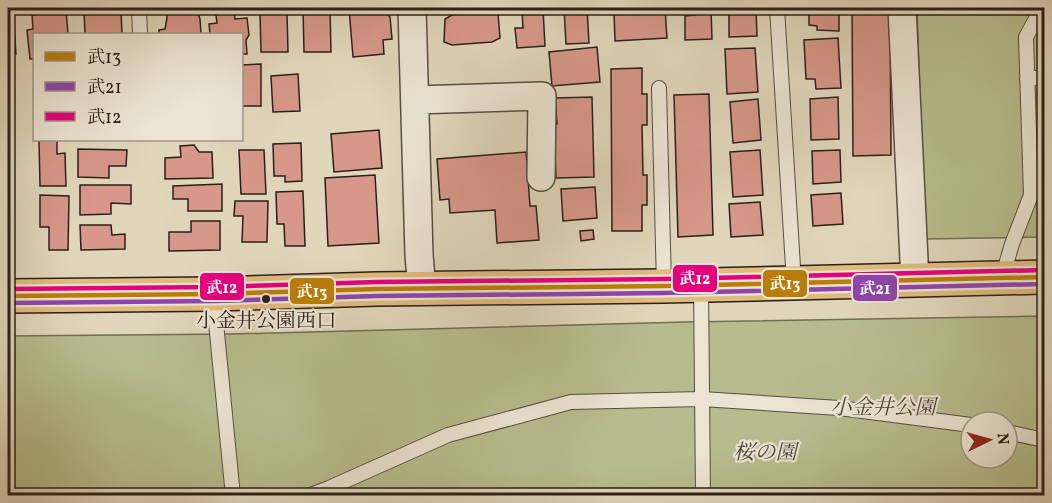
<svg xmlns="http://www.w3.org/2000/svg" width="1052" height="503" viewBox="0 0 1052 503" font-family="Vollkorn,'Noto Serif JP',serif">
  <rect width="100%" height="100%" fill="#e0d6bb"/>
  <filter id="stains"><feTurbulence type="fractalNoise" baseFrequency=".00333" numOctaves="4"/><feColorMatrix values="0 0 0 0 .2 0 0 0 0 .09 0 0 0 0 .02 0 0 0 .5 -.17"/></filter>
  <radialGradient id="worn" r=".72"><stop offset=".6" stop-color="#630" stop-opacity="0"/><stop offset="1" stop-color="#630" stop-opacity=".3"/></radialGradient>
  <path fill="#b7bc8d" stroke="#706e53" stroke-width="1.5" fill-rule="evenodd" d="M917,8H1044V237L924,239Z
    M1044,316V495H8V336L231,334L685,322ZM971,422H1007V458H971Z"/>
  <path fill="#d7978a" stroke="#2a2019" stroke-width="1.5" d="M175,8H196L200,19L201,34H159V30L165,29L167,18L166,9Z
    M215,8H234L235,19L247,18L249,35L246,40L247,54H242V34H210L209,24L217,23Z
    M303,8H330L331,52H304Z
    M349,8H386V13L390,17L392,39L383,40L384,54L353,57Z
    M492,8L498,13L500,38L492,42L452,45L444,42L445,19L452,15Z
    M564,8H587L589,43L566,44Z
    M665,8L667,38L615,41L614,12Z
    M695,8H711L712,39L685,40V16L695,15Z
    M729,8H756L757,36L729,37Z
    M809,8H839V31L817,30V26L809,25Z
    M852,8H890L891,155L853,156Z
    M543,9L545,46L517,48L515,28H523L522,11Z
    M121,10L122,34H85L84,12Z
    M66,11L68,34H34V59H30L27,30L33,29L32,15Z
    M287,12L288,52H261L260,13Z
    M8,24H14L16,54L8,55Z
    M838,38L841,88L816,89L815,79H806L804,40Z
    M597,47L600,82L552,86L549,52Z
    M755,48L758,92L727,94L725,49Z
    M261,64V106H242V65Z
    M642,68V94H647V125H642L643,175H647V205H642V231H612L611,69Z
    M298,74L300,111L273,112L271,76Z
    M709,94L713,235L678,237L674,95Z
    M592,97L594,177L556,178L555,153L546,150L549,124H557L555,98Z
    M838,97L839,139L811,140L810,99Z
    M758,99L761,140L733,143L730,102Z
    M379,130L382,168L334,172L331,134Z
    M39,140H57V154L65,153L66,186H40Z
    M301,143L302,181L285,182V176H274L273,144Z
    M194,145L199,152H212L213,178L165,179V158L181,157L180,146Z
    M78,149L127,150L126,166H109V178L78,177Z
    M239,150H264L266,194H241Z
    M760,150L763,195L733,197L730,152Z
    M840,150L841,182L813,184L812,151Z
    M526,152L530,206H536L539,240L497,243L495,210L450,213L449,199L440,200L437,159Z
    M375,175L379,243L328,246L325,178Z
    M222,184V211H188V199H173V186Z
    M80,185H131V204L111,203V214L80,215Z
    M595,187L597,218L563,221L561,189Z
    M303,191L305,246H285L284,224H277L276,192Z
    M841,193L843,224L813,226L811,195Z
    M40,195L69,196L68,250H49V227H40Z
    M235,201H268L267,242H242L243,216H234Z
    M760,202L763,235L731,237L729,204Z
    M191,221H220V250L169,251V232H191Z
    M80,225H111L112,235L125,234V249L81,250Z
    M593,230L594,239L581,241L580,231Z"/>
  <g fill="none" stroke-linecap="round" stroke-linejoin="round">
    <defs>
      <path id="service" d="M139,8L140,34
        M777,8L794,283
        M1027,79L1044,77
        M659,88L664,286
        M1002,278L1012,244L1031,195L1026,37L1042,8
        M701,285L703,496
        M215,294L216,323L233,496
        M1007,432L1044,440
        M308,496L329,488L448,435L571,402L702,399L839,408L971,425"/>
      <path id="minor" d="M412,8L419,255L422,289
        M902,8L915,281
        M415,100L542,96L541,177"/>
      <path id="primary" d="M8,296L215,294L377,289L664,286L1044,277"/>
    </defs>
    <use href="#service" stroke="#584e42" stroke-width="16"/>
    <use href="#minor" stroke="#584e42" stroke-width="30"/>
    <use href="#primary" stroke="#2a2019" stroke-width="36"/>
    <use href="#service" stroke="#ebe4d3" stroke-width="14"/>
    <use href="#minor" stroke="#ebe4d3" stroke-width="27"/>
    <use href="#primary" stroke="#e0bb7e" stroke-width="33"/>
    <defs>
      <path id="bus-1" d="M8,296L215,294L377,289L664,286L1044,277"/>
      <path id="bus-2" d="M8,303L215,301L377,296L664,293L1044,284"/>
      <path id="bus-3" d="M8,289L215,287L377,282L664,279L1044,270"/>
    </defs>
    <use href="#bus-1" stroke="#ebe4d3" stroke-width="9"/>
    <use href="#bus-2" stroke="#ebe4d3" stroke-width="9"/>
    <use href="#bus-3" stroke="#ebe4d3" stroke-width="9"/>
    <use href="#bus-1" stroke="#ba7e08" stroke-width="4.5"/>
    <use href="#bus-2" stroke="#8e44ad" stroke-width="4.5"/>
    <use href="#bus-3" stroke="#e5007d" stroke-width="4.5"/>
  </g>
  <circle fill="#2a2019" stroke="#ebe4d3" stroke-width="2" cx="266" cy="299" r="5"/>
  <g text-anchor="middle" stroke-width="4.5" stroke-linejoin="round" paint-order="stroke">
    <g font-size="20" fill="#2a2019" stroke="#ebe4d3">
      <text x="266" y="327">小金井公園西口</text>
    </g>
    <g font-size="21" font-style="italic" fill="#4d4736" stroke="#ebe4d3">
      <text x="883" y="414">小金井公園</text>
      <text x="765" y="459">桜の園</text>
    </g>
  </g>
  <g stroke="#ebe4d3" stroke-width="2">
    <rect x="672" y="264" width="46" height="29" rx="6" fill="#e5007d"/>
    <rect x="762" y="269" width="46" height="29" rx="6" fill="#ba7e08"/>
    <rect x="199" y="272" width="46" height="29" rx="6" fill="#e5007d"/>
    <rect x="852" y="274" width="46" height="28" rx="6" fill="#8e44ad"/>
    <rect x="289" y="277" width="46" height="28" rx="6" fill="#ba7e08"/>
  </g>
  <g font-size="16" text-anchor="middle" font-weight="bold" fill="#fff">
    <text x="695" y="284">武12</text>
    <text x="785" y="289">武13</text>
    <text x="222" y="293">武12</text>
    <text x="875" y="294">武21</text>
    <text x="312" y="297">武13</text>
  </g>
  <rect width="1052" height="503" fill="none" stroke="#e0d6bb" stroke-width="30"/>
  <rect x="9" y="9" width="1034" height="485" fill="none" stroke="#2a2019" stroke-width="3"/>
  <rect x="15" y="15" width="1022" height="473" fill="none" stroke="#2a2019" stroke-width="1.5"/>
  <rect x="33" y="33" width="210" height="108" fill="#ebe4d3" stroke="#9e9689" stroke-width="1.5"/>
  <rect x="45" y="52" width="30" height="9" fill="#ba7e08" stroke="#9e9689" stroke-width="1.5"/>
  <text x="87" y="63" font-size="18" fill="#2a2019">武13</text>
  <rect x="45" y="82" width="30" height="9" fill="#8e44ad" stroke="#9e9689" stroke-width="1.5"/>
  <text x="87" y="93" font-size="18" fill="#2a2019">武21</text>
  <rect x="45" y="112" width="30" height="9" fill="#e5007d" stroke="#9e9689" stroke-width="1.5"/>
  <text x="87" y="123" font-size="18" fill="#2a2019">武12</text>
  <g transform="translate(989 440) rotate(85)"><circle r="28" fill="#ebe4d3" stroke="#9e9689" stroke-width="1.5"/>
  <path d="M0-4.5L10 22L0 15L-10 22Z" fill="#8f2418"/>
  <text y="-9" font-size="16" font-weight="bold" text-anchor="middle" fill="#2a2019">N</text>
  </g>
  <rect width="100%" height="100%" filter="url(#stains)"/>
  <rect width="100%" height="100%" fill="url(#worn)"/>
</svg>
